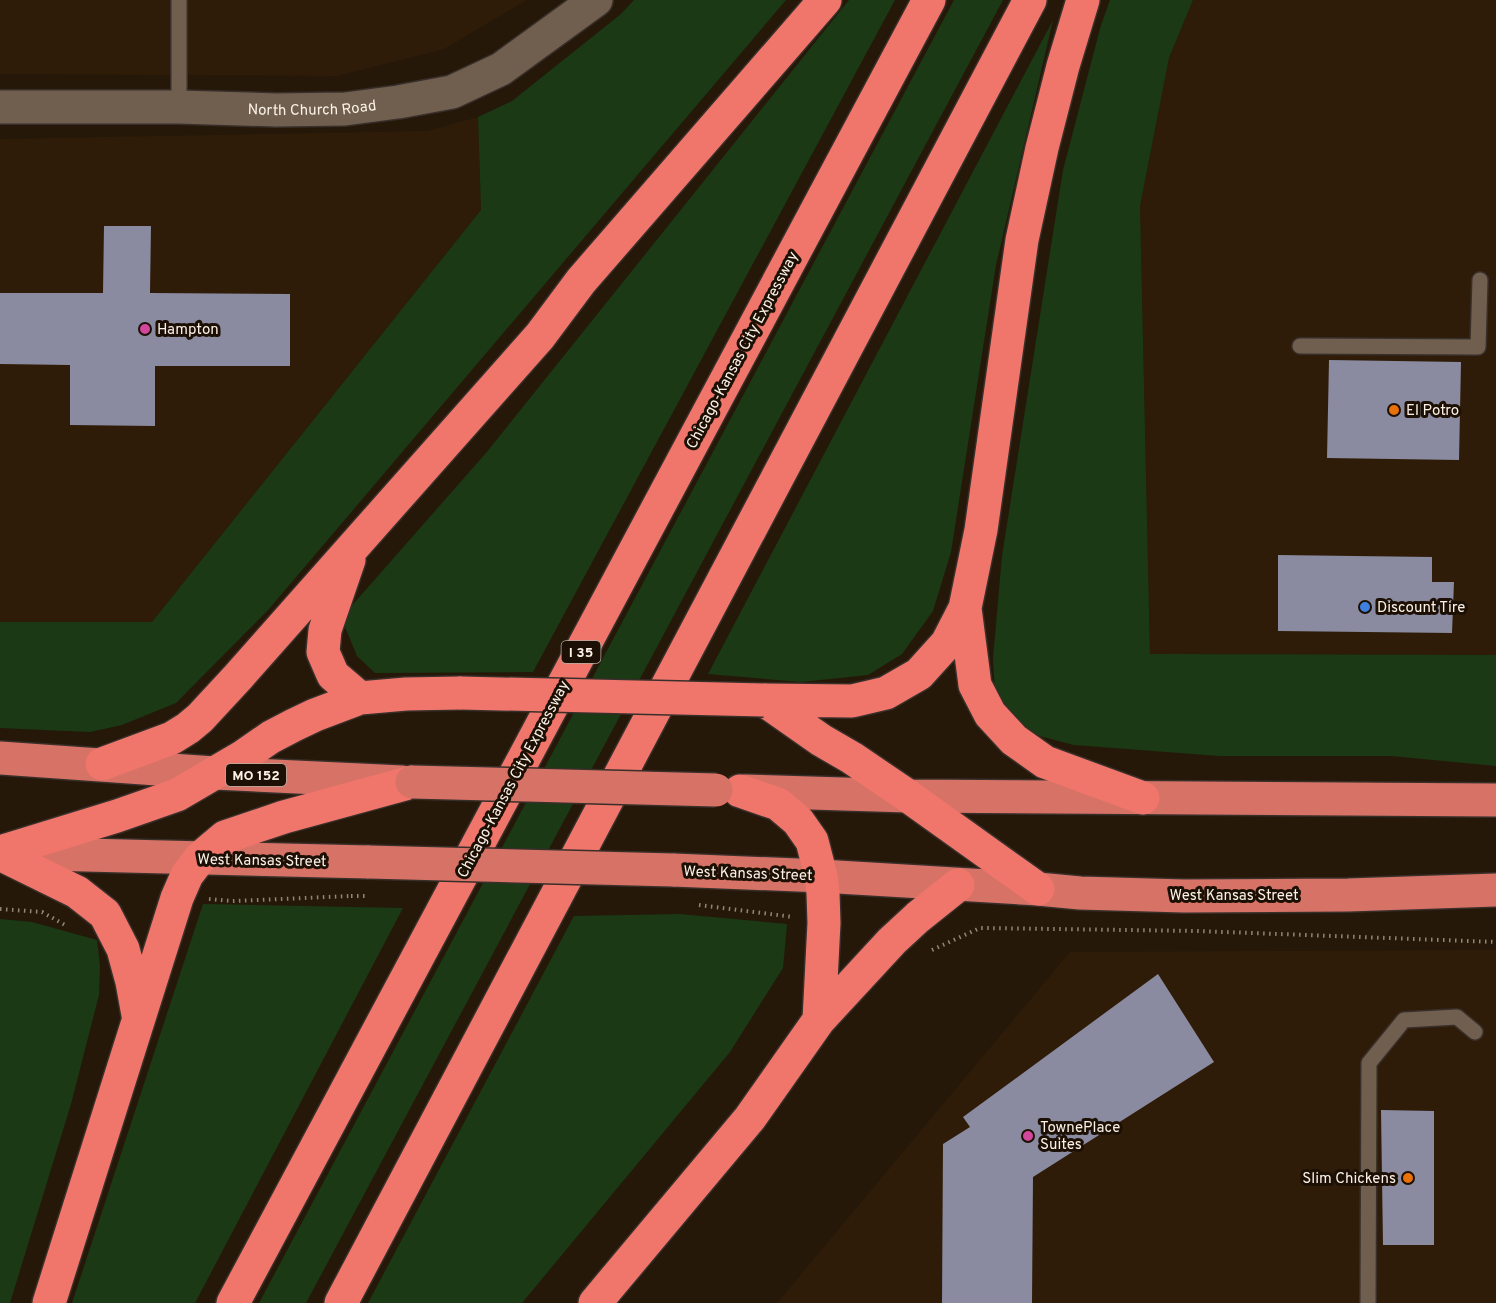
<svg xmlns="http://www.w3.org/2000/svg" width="1496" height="1303" viewBox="0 0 1496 1303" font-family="Overpass,sans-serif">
  <rect width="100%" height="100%" fill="#251809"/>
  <path fill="#2e1c08" d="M0,0H527L444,49L336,76L0,74Z
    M1193,0H1496V655L1150,654L1140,206L1169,58Z
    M478,117L481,210L152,622H0V139L427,131Z
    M1496,950V1303H777L1070,952Z"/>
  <path fill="#1b3914" d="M634,0H786L269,609L176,703L122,725L90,732L0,728V622H152L481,210L478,117L512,101L621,14Z
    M849,0H895L533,672L375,673L357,656L345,627L348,610L486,453Z
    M954,0H1003L306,1303H259Z
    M1110,0H1193L1169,58L1140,206L1150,654L1496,655V766L1391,756H1219L1074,745L1032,734L995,695L993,658L1002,556L1063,170L1101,25Z
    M1053,20L996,265L951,552L933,611L902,654L868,675L801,682L708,674Z
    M203,904L403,908L195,1303H72Z
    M679,914L787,924L783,968L730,1052L522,1303H368L574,916Z
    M0,919L32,922L97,940L100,966L99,995L71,1104L10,1303H0Z"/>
  <path fill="#8a8ba1" d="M104,226H151L150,293L290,294V366H155V426L70,425V365L0,364V293H103Z
    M1329,360L1461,362L1459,460L1327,458Z
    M1278,555L1432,557V582H1454L1452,633L1278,631Z
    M1158,974L1214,1062L1033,1177L1032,1303H942L943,1144L970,1127L963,1117Z
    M1381,1110L1434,1111V1245H1383Z"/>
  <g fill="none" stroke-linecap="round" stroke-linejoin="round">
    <defs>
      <path id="service" d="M179,107V0
        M1300,346L1478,347L1480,280
        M1368,1303L1369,1063L1404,1020L1457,1017L1475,1032"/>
      <g id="secondary">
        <path id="s1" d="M0,107H179L276,110L345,109L398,102L452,92L501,69L596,0"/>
      </g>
      <path id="trunk" d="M0,758L214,773L402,782
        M745,791L908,796L1496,800
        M5,853L369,862
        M673,870L821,876L1038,889L1080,893L1184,896L1348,895L1496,890"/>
      <path id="motorway" d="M349,560L325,630L323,652L333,675L360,698
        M965,608L975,685L990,714L1014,740L1045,762L1143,798
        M764,700L852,701L886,693L919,674L947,643L965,608L981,530L1022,240L1042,148L1063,66L1083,0
        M764,700L821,740L852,758L908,796L1038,889
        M102,764L172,738L188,728L200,718L238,677L540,336L581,281L825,0
        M740,791L778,804L798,821L812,841L821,876L823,893L824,923L819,1020
        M0,852L117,816L177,795L242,757L271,737L294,725L315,715L360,698L406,694L461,693
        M0,854L77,892L105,914L123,949L132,982L138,1015
        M49,1303L177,898L187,875L200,858L225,837L284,817L412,782
        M233,1303L929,0
        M341,1303L1030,0
        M595,1303L750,1118L819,1020L892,941L918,917L958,885"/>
    </defs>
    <use href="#service" stroke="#392f2a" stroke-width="18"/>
    <use href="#secondary" stroke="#392f2a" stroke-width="36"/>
    <use href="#trunk" stroke="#392f2a" stroke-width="36"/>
    <use href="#motorway" stroke="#392f2a" stroke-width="36"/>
    <path stroke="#918679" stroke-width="4" stroke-dasharray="1.5 4.5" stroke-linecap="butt" d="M209,899L232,901L351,896
      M699,905L793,917
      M0,909L42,912L65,925
      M932,950L980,928L1197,931L1496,942"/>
    <use href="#service" stroke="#705f4f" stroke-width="15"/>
    <use href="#secondary" stroke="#705f4f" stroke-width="33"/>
    <use href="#trunk" stroke="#d67266" stroke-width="33"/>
    <use href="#motorway" stroke="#f0766b" stroke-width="33"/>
    <defs>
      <path id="trunk-bridge" d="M412,782L716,790
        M369,862L673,870"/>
      <path id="motorway-bridge" d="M461,693L764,700"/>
    </defs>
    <use href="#trunk-bridge" stroke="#392f2a" stroke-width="36" stroke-linecap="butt"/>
    <use href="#motorway-bridge" stroke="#392f2a" stroke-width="36" stroke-linecap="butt"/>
    <path stroke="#918679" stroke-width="4" stroke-dasharray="1.5 4.5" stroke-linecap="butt" d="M351,896H369"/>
    <use href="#trunk-bridge" stroke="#d67266" stroke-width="33"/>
    <use href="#motorway-bridge" stroke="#f0766b" stroke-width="33"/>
  </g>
  <g fill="#d1479c" stroke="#1c0f03" stroke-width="2">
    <circle cx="145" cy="329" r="6"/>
    <circle cx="1028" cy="1136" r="6"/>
  </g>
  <g fill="#e8710a" stroke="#1c0f03" stroke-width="2">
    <circle cx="1394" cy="410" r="6"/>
    <circle cx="1408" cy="1178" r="6"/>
  </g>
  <circle fill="#3f7fe0" stroke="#1c0f03" stroke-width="2" cx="1365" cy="607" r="6"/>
  <g text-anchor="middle" stroke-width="6" stroke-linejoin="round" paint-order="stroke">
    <g fill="#1c0f03" stroke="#b8ada3" stroke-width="1.5">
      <rect x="561.5" y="641" width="39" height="22" rx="4.5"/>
      <rect x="226" y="764" width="60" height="22" rx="4.5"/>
    </g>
    <g font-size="14" font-weight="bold" fill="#fbf1e7">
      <text x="581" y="657">I 35</text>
      <text x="256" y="780">MO 152</text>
    </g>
    <g font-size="15" fill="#fbf1e7" stroke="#1c0f03">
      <text dy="5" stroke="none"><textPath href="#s1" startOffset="312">North Church Road</textPath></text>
      <text transform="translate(742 350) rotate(-62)" y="5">Chicago-Kansas City Expressway</text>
      <text transform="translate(513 779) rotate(-62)" y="5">Chicago-Kansas City Expressway</text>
      <text transform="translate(262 860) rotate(1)" y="5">West Kansas Street</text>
      <text transform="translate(748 873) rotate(2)" y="5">West Kansas Street</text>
      <text x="1234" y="900">West Kansas Street</text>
    </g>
    <g font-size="15" fill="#fbf1e7" stroke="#1c0f03" text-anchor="start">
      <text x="157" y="334">Hampton</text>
      <text x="1406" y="415">El Potro</text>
      <text x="1377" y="612">Discount Tire</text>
      <text x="1040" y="1132">TownePlace<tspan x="1040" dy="17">Suites</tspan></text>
      <text x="1396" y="1183" text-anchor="end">Slim Chickens</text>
    </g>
  </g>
</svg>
